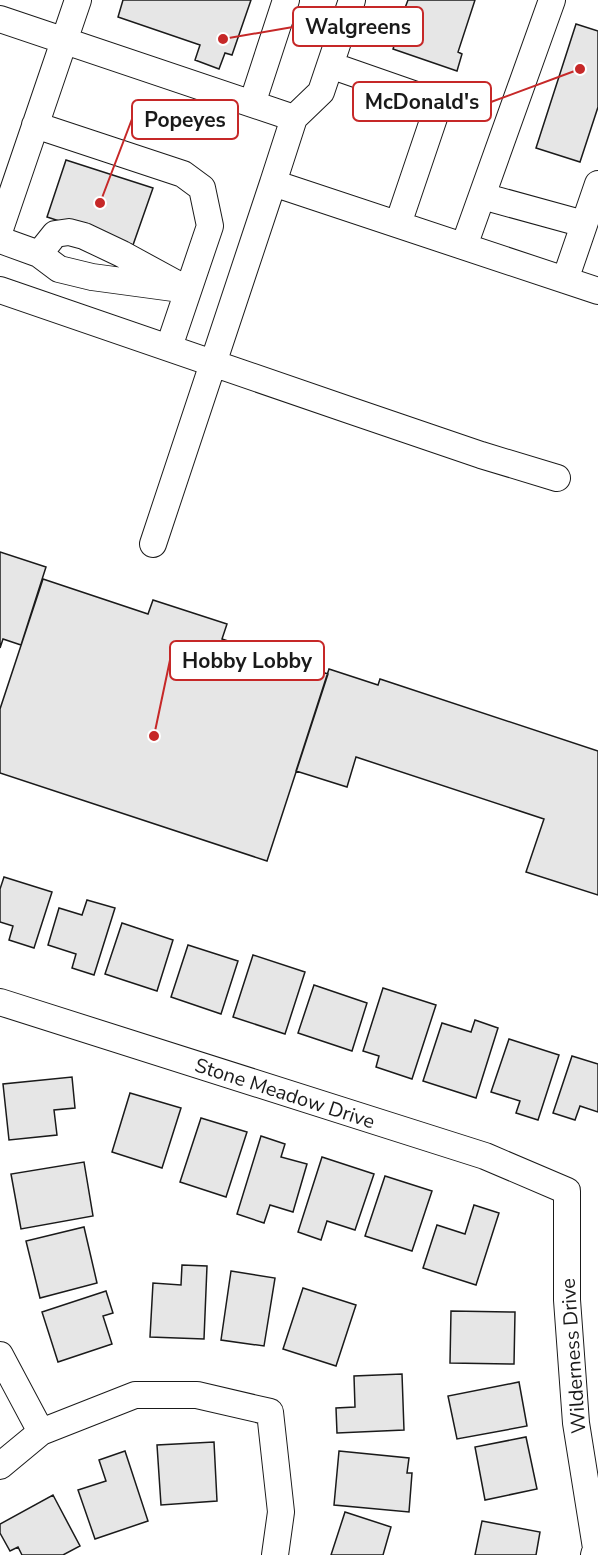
<svg xmlns="http://www.w3.org/2000/svg" width="598" height="1555" viewBox="0 0 598 1555" font-family="'Nunito Sans',sans-serif">
  <rect width="100%" height="100%" fill="#fff"/>
  <path fill="#e6e6e6" stroke="#1a1a1a" stroke-width="1.5" d="M123,0H251L232,55L225,53L219,69L195,60L200,45L118,17Z
    M408,0H475L458,52L462,54L457,71L393,49L397,37L390,34L397,14L402,16Z
    M576,24L598,31V107L580,162L536,148Z
    M66,160L153,188L133,245L47,217Z
    M0,552L46,567L21,645L3,639L0,648Z
    M43,579L148,614L153,600L227,624L222,639L328,674L267,861L0,773V709Z
    M329,669L378,685L380,679L598,751V895L526,872L544,819L356,757L347,787L296,771Z
    M4,877L52,892L34,948L9,940L13,926L0,922V889Z
    M87,900L115,908L94,975L72,968L76,954L48,945L59,908L82,915Z
    M122,923L173,940L157,991L105,974Z
    M188,945L238,961L221,1014L171,997Z
    M253,955L305,972L285,1034L233,1017Z
    M314,985L367,1003L352,1051L298,1033Z
    M383,988L436,1005L412,1079L376,1067L379,1056L363,1051Z
    M475,1020L498,1028L476,1098L423,1081L442,1023L471,1032Z
    M509,1039L559,1055L538,1120L516,1113L520,1101L491,1092Z
    M572,1056L598,1064V1112L580,1106L575,1120L553,1113Z
    M72,1077L75,1108L54,1110L57,1135L9,1140L3,1084Z
    M130,1093L181,1108L162,1168L112,1152Z
    M201,1118L247,1132L226,1197L180,1182Z
    M261,1136L285,1144L281,1157L307,1164L293,1212L270,1205L264,1223L237,1214Z
    M322,1157L374,1174L355,1230L327,1221L321,1240L298,1232Z
    M84,1162L93,1216L21,1229L11,1174Z
    M385,1176L432,1191L412,1251L365,1236Z
    M474,1205L499,1213L476,1285L423,1268L437,1225L465,1234Z
    M84,1227L97,1283L40,1298L26,1241Z
    M182,1265L207,1266L204,1339L150,1337L153,1283L181,1285Z
    M231,1271L275,1278L264,1346L221,1340Z
    M303,1288L356,1305L336,1366L283,1349Z
    M106,1291L113,1313L103,1316L112,1344L58,1362L42,1312Z
    M451,1311L515,1312L514,1364L450,1363Z
    M402,1374L404,1430L337,1433L336,1408L355,1407L354,1376Z
    M519,1382L527,1426L457,1439L448,1396Z
    M526,1437L537,1489L485,1500L475,1447Z
    M214,1442L217,1501L161,1505L157,1445Z
    M125,1451L148,1521L95,1539L78,1490L106,1481L99,1460Z
    M339,1451L409,1458L407,1473H412L409,1512L334,1505Z
    M53,1495L80,1546L63,1555H22L18,1547L10,1551L0,1533V1524Z
    M345,1512L391,1527L383,1555H331Z
    M482,1521L540,1532L536,1555H475Z"/>
  <g fill="none" stroke-linecap="round" stroke-linejoin="round">
    <defs>
      <path id="minor" d="M0,19L294,118L273,183
        M330,65L439,103L398,224
        M252,104L286,0
        M294,118L321,92L352,0
        M35,125L183,174L202,188L210,226L169,347
        M482,196L584,224
        M0,229L78,0
        M0,240L39,254L59,269L92,277L188,290
        M464,246L552,0
        M39,254L55,234L69,232L84,236L122,254L177,284
        M565,280L598,184
        M0,290L349,410L481,455L557,478
        M153,544L273,183L598,291
        M0,1002L485,1156L567,1191V1300L576,1423L596,1548L594,1555
        M0,1355L41,1432
        M0,1466L41,1432L135,1395H197L270,1412L281,1512L275,1555"/>
    </defs>
    <use href="#minor" stroke="#1a1a1a" stroke-width="28"/>
    <use href="#minor" stroke="#fff" stroke-width="26"/>
  </g>
  <g text-anchor="middle" stroke-width="4.5" stroke-linejoin="round" paint-order="stroke">
    <g font-size="20" fill="#1a1a1a" stroke="#fff">
      <text transform="translate(285 1093) rotate(18)" y="7">Stone Meadow Drive</text>
      <text transform="translate(573 1356) rotate(-94)" y="7">Wilderness Drive</text>
    </g>
  </g>
  <path fill="none" stroke="#c62828" stroke-width="2" d="M223 39L293 27M580 69L491 102M100 203L132 119M154 736L170 660"/>
  <g fill="#c62828" stroke="#fff" stroke-width="2">
    <circle cx="223" cy="39" r="6"/>
    <circle cx="580" cy="69" r="6"/>
    <circle cx="100" cy="203" r="6"/>
    <circle cx="154" cy="736" r="6"/>
  </g>
  <g fill="#fff" stroke="#c62828" stroke-width="2">
    <rect x="293" y="7" width="130" height="39" rx="6"/>
    <rect x="353" y="82" width="138" height="39" rx="6"/>
    <rect x="132" y="100" width="106" height="39" rx="6"/>
    <rect x="170" y="641" width="154" height="39" rx="6"/>
  </g>
  <g font-size="21" text-anchor="middle" font-weight="bold" fill="#1a1a1a">
    <text x="358" y="34">Walgreens</text>
    <text x="422" y="109">McDonald's</text>
    <text x="185" y="127">Popeyes</text>
    <text x="247" y="668">Hobby Lobby</text>
  </g>
</svg>
